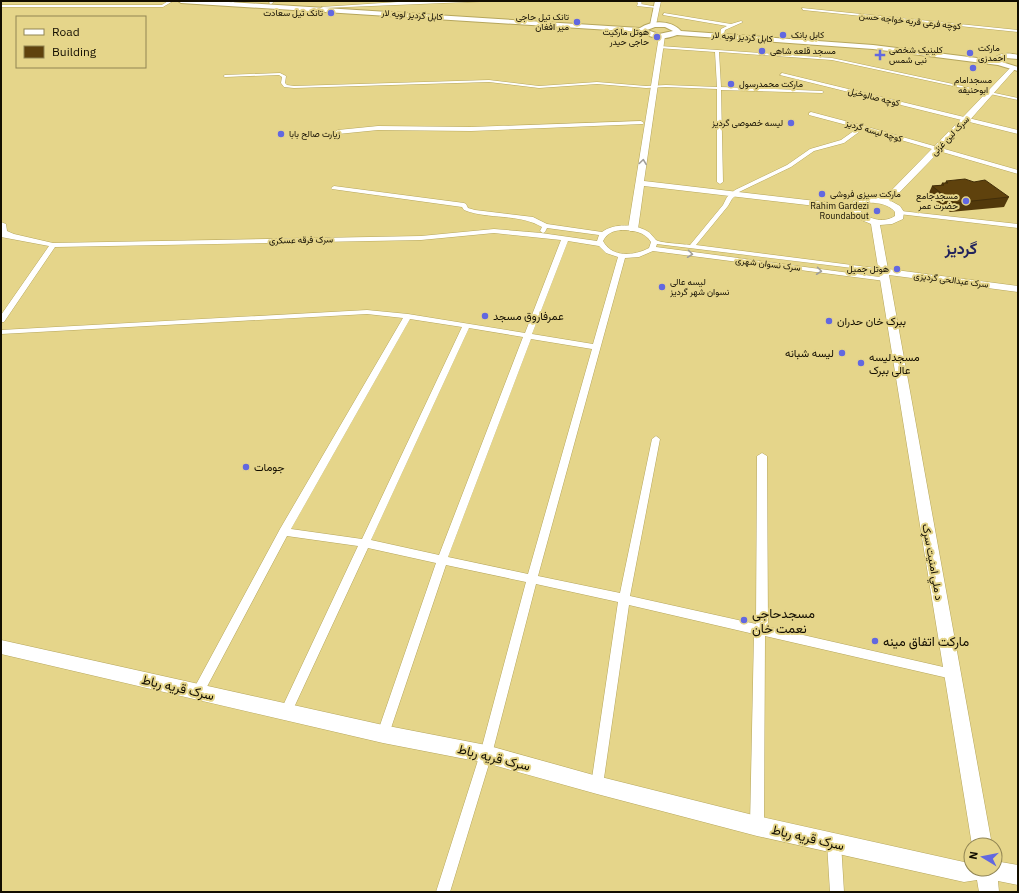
<svg xmlns="http://www.w3.org/2000/svg" width="1019" height="893" viewBox="0 0 1019 893" font-family="'IBM Plex Sans',Vazirmatn,sans-serif">
  <rect width="100%" height="100%" fill="#e5d58a"/>
  <g fill="none" stroke-linecap="round" stroke-linejoin="round">
    <defs>
      <path id="street" d="M168,1H173L163,7H1V5H162Z
        M232,1H236L233,3L231,2Z
        M271,1H275L271,4L269,3Z
        M492,1L323,8L321,7L398,2Z
        M636,1H640L642,3L641,4L658,7L656,8L637,6L638,3Z
        M802,8L1018,30V32L803,10Z
        M664,13L731,24L741,21L743,22L725,30L724,34L722,35L720,34L721,29L727,26L663,15Z
        M660,46L832,58L1018,98V100L832,60L719,52L721,87L822,91L824,92L822,93L721,90L723,182L720,184L717,182V89L666,87L646,88L597,84L539,88L489,82L294,88L284,87L281,83L282,77L279,75L225,77L223,76L225,75L280,73L286,76L285,83L287,85L294,86L489,80L539,86L597,82L646,86L666,85L717,87L715,52L658,48Z
        M782,73L1018,130V134L780,75Z
        M811,112L864,126L1018,170V174L863,129L844,143L814,151L791,167L739,192L732,199L728,206L696,245L883,269L886,271L885,272L657,244L656,247L887,278V280L885,281L653,251L639,257L625,258L538,576L620,593L652,439L656,436L660,439L630,596L756,624L757,456L762,453L767,456L768,627L952,669L956,670L958,674L956,678L952,679L765,636L764,826L762,831L757,833L752,831L750,826L754,634L629,605L603,785L602,790L597,791L592,790L591,785L618,602L536,584L492,754L450,892H436L480,754L526,582L446,565L389,734L387,738L383,740L379,738L377,734L436,563L368,548L290,716L286,718L282,716L280,712L358,546L287,536L202,696L198,698L194,696L192,692L280,529L403,318L367,314L1,334V330L367,310L408,314L525,333L561,240L494,233L421,240L55,247L4,322H1V315L49,246L1,237V222L6,224L7,231L14,234L53,243L421,236L494,229L541,233L597,241L599,235L547,228L545,232L543,233L540,231L542,227C518,213 489,220 464,210L462,207L332,189L331,188L334,186L464,203L466,204L468,208L475,210L533,217L547,224L602,232C614,223 635,224 647,231C651,233 653,237 656,240C660,243 683,244 690,245L723,205L727,197L735,190L787,165L810,149L841,140L858,128L809,115V113ZM621,230C633,230 645,232 651,242L649,248C634,256 612,258 603,241C607,233 613,231 621,230ZM568,241L599,246L606,253L618,257L593,344L532,334ZM410,319L462,327L362,539L291,529ZM469,328L523,337L439,555L371,540ZM531,339L592,349L528,574L448,557Z
        M641,121L644,123L643,124L471,131L378,130L338,134L335,132L338,130L378,126L471,127Z
        M901,211L1018,224V228L899,214V212Z
        M834,836L839,838L841,843L844,892H830L827,843L829,838Z"/>
      <path id="secondary" d="M655,1H661L656,25L653,27L650,25Z
        M662,34L665,36L644,181L850,205C857,195 872,196 883,199L963,117L1011,67L1016,68L969,121L891,201L900,206L904,212L903,219L892,224L880,225L888,269L1018,286V292L889,275L992,845H972L871,224L859,219L850,210L644,186L638,229L636,231H630L628,229L659,36ZM863,203C874,202 888,203 895,212V216C883,224 866,219 858,208Z
        M1,640L383,725L486,745L597,776L757,816L964,862L971,861V869H995V861L1018,865V885L998,881L999,892H979L977,880L964,882L757,836L597,794L486,763L383,743L1,654Z"/>
      <path id="highway" d="M178,1H213L640,28C652,20 671,20 681,31L873,45L993,60C999,52 1009,53 1018,55V59L1006,58L1001,60L1005,63L1018,67V71L998,65L873,49L677,35C665,40 652,39 641,32L181,3ZM655,27H665L673,31L659,34L647,30Z"/>
    </defs>
    <use href="#street" stroke="#b6a65c" stroke-width="1"/>
    <use href="#secondary" stroke="#b6a65c" stroke-width="1"/>
    <use href="#highway" stroke="#b6a65c" stroke-width="2"/>
    <use href="#street" fill="#fff" fill-rule="evenodd"/>
    <use href="#secondary" fill="#fff" fill-rule="evenodd"/>
    <use href="#highway" fill="#fff" fill-rule="evenodd"/>
  </g>
  <path fill="#52390b" d="M946,181L1009,197L1004,207L950,212L928,195L932,186L941,185L942,183H945Z"/>
  <path fill="#5f420d" stroke="#422e09" d="M965,179L974,182L985,180L1009,197L954,203L932,186L944,185L942,183H948L946,181Z"/>
  <defs><path id="oneway-chevron" d="M-2-3.5L2.5 0L-2 3.5" fill="none" stroke-width="1.6" stroke-linecap="round" stroke-linejoin="round"/></defs>
  <g stroke="#a09e99">
    <use href="#oneway-chevron" transform="translate(643 162) rotate(-82)"/>
    <use href="#oneway-chevron" transform="translate(690 254) rotate(7)"/>
    <use href="#oneway-chevron" transform="translate(819 271) rotate(7)"/>
  </g>
  <g fill="#6268e0" stroke="#e5d58a" stroke-width="1.5">
    <circle cx="331" cy="13" r="4"/>
    <circle cx="577" cy="22" r="4"/>
    <circle cx="783" cy="35" r="4"/>
    <circle cx="657" cy="37" r="4"/>
    <circle cx="762" cy="51" r="4"/>
    <circle cx="970" cy="53" r="4"/>
    <path d="M878 49h4v4h4v4h-4v4h-4v-4h-4v-4h4z"/>
    <circle cx="973" cy="68" r="4"/>
    <circle cx="731" cy="84" r="4"/>
    <circle cx="791" cy="123" r="4"/>
    <circle cx="281" cy="134" r="4"/>
    <circle cx="822" cy="194" r="4"/>
    <circle cx="966" cy="201" r="4"/>
    <circle cx="877" cy="211" r="4"/>
    <circle cx="897" cy="269" r="4"/>
    <circle cx="662" cy="287" r="4"/>
    <circle cx="485" cy="316" r="4"/>
    <circle cx="829" cy="321" r="4"/>
    <circle cx="842" cy="353" r="4"/>
    <circle cx="861" cy="363" r="4"/>
    <circle cx="246" cy="467" r="4"/>
    <circle cx="744" cy="620" r="4"/>
    <circle cx="875" cy="641" r="4"/>
  </g>
  <g text-anchor="middle" stroke-width="4" stroke-linejoin="round" paint-order="stroke">
    <g font-size="9" fill="#120d00" stroke="#e5d58a" text-anchor="start">
      <text x="323" y="16" text-anchor="end">تانک تیل سعادت</text>
      <text x="569" y="20" text-anchor="end">تانک تیل حاجی<tspan x="569" dy="10">میر افغان</tspan></text>
      <text x="649" y="35" text-anchor="end">هوتل مارکیت<tspan x="649" dy="10">حاجی حیدر</tspan></text>
      <text x="791" y="38">کابل بانک</text>
      <text x="978" y="51">مارکت<tspan x="978" dy="10">احمدزی</tspan></text>
      <text x="889" y="53">کلینیک شخصی<tspan x="889" dy="10">نبی شمس</tspan></text>
      <text x="770" y="54">مسجد قلعه شاهی</text>
      <text x="973" y="83" text-anchor="middle">مسجدامام<tspan x="973" dy="10">ابوحنیفه</tspan></text>
      <text x="739" y="87">مارکت محمدرسول</text>
      <text x="783" y="126" text-anchor="end">لیسه خصوصی گردیز</text>
      <text x="289" y="137">زیارت صالح بابا</text>
      <text x="830" y="197">مارکت سیزی فروشی</text>
      <text x="958" y="199" text-anchor="end">مسجدجامع<tspan x="958" dy="10">حضرت عمر</tspan></text>
      <text x="869" y="209" text-anchor="end">Rahim Gardezi<tspan x="869" dy="10">Roundabout</tspan></text>
      <text x="889" y="272" text-anchor="end">هوتل جمیل</text>
      <text x="670" y="285">لیسه عالی<tspan x="670" dy="10">نسوان شهر گردیز</tspan></text>
    </g>
    <g font-size="9" fill="#120d00" stroke="#e5d58a">
      <text transform="translate(412 15) rotate(4)" y="3">کابل گردیز لویه لار</text>
      <text transform="translate(910 21) rotate(6)" y="3">کوچه فرعی قریه خواجه حسن</text>
      <text transform="translate(742 37) rotate(4)" y="3">کابل گردیز لویه لار</text>
      <text transform="translate(874 97) rotate(14)" y="3">کوچه صالوخیل</text>
      <text transform="translate(874 131) rotate(16)" y="3">کوچه لیسه گردیز</text>
      <text transform="translate(950 136) rotate(-46)" y="3">سرک لین غزنی</text>
      <text transform="translate(301 240) rotate(-1)" y="3">سرک فرقه عسکری</text>
      <text transform="translate(768 264) rotate(7)" y="3">سرک نسوان شهری</text>
      <text transform="translate(951 280) rotate(7)" y="3">سرک عبدالحی گردیزی</text>
    </g>
    <g font-size="11" fill="#120d00" stroke="#e5d58a" text-anchor="start">
      <text x="493" y="320">عمرفاروق مسجد</text>
      <text x="837" y="325">ببرک خان حدران</text>
      <text x="834" y="357" text-anchor="end">لیسه شبانه</text>
      <text x="869" y="361">مسجدلیسه<tspan x="869" dy="13">عالی ببرک</tspan></text>
      <text x="254" y="471">جومات</text>
    </g>
    <g font-size="11" fill="#120d00" stroke="#e5d58a">
      <text transform="translate(933 562) rotate(80)" y="4">د ملي امنیت سړک</text>
    </g>
    <g font-size="13" fill="#120d00" stroke="#e5d58a" text-anchor="start">
      <text x="752" y="618">مسجدحاجی<tspan x="752" dy="15">نعمت خان</tspan></text>
      <text x="883" y="646">مارکت اتفاق مینه</text>
    </g>
    <g font-size="13" fill="#120d00" stroke="#e5d58a">
      <text transform="translate(178 687) rotate(13)" y="5">سرک قریه رباط</text>
      <text transform="translate(494 757) rotate(14)" y="5">سرک قریه رباط</text>
      <text transform="translate(808 837) rotate(13)" y="5">سرک قریه رباط</text>
    </g>
    <g font-size="16" font-weight="bold" fill="#23245d" stroke="#e5d58a">
      <text x="961" y="254">گردیز</text>
    </g>
  </g>
  <rect width="1019" height="893" fill="none" stroke="#120d00" stroke-width="4"/>
  <rect x="16" y="16" width="130" height="52" fill="#e5d58a" stroke="#918553"/>
  <rect x="24" y="29" width="20" height="6" fill="#ffffff" stroke="#918553"/>
  <text x="52" y="36" font-size="12" fill="#120d00">Road</text>
  <rect x="24" y="46" width="20" height="12" fill="#5f420d" stroke="#918553"/>
  <text x="52" y="56" font-size="12" fill="#120d00">Building</text>
  <g transform="translate(983 857) rotate(280)"><circle r="19" fill="#e5d58a" stroke="#918553"/>
  <path d="M0-3L7 15L0 10L-7 15Z" fill="#6268e0"/>
  <text y="-6" font-size="11" font-weight="bold" text-anchor="middle" fill="#120d00">N</text>
  </g>
</svg>
